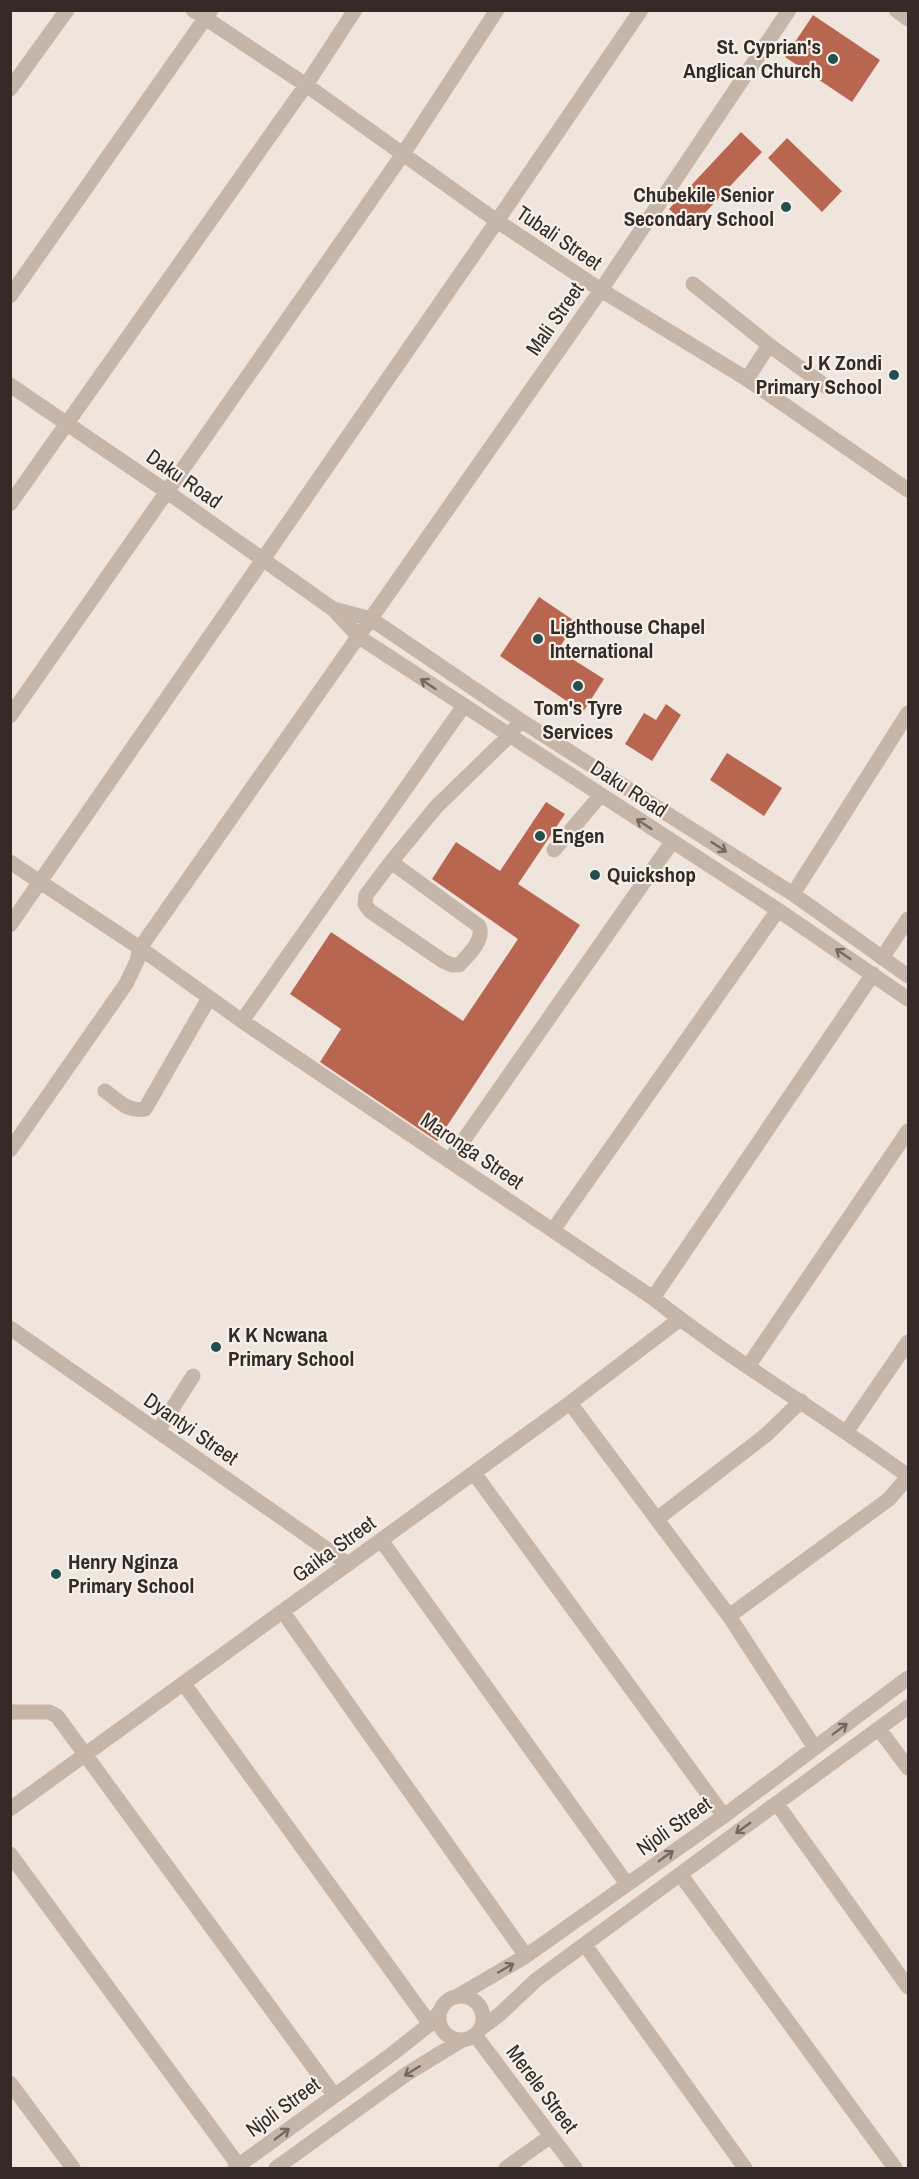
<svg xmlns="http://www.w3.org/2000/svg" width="919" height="2179" viewBox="0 0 919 2179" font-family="'Archivo Narrow',sans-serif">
  <rect width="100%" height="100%" fill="#efe5dc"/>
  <path fill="#b96651" d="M813,15L880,60L852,102L785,57Z
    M741,132L762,152L690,229L669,209Z
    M787,138L842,191L822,212L768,158Z
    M539,597L576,622L558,650L604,679L583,712L500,656Z
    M666,704L681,715L652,761L625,744L644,713L656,720Z
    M727,753L782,788L764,816L710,780Z
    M546,802L565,814L518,884L580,925L437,1141L320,1062L341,1029L290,994L331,932L463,1021L518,939L432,879L456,842L500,871Z"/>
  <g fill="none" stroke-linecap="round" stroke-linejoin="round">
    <path stroke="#c6b5a9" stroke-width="15" d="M193,10L306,85L497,221L601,290L747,379L908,490
      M896,10L908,19
      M10,89L67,10
      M693,284L769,345L828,388
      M10,296L211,10
      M747,379L769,345
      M10,385L166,491L333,609L359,637L778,910L908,999
      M10,504L306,85L355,10
      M334,609L371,619L520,720L793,894L908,976
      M10,716L403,154L497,10
      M554,850L600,796
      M10,862L140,948L242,1021L653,1298C734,1362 825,1415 908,1476
      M391,862L479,926C485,940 468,955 459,965H452L443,961L370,911L365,904L366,895L391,862L436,807L509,736L515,728
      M793,894L908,713
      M10,925L497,221L641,10
      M882,958L908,919
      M242,1021L463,707
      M105,1091C119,1101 127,1112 145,1109L209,998
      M10,1150L126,984L137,961L140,948L601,290L789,10
      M449,1161L672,842
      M553,1230L778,910
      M653,1298L873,974
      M10,1328L348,1564
      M749,1365L908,1131
      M570,1403L729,1616L815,1748
      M158,1431L193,1376
      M847,1431L908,1342
      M474,1473L724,1816
      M657,1519L766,1435L801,1401
      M381,1540L627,1884
      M283,1612L526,1956
      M729,1616L870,1513L889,1499L908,1477
      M184,1684L430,2024
      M10,1712H49L57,1716L334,2095
      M879,1729L908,1768
      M777,1804L908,1987
      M10,1809L570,1403L680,1319
      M10,1854L239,2166
      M680,1874L895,2168
      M585,1945L745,2168
      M439 2018a22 22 0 1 1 44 0a22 22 0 1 1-44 0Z
      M456,1997L526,1956L724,1816L908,1678
      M480,2029L500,2014L536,1980L908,1707
      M475,2035L575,2168
      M10,2083L73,2168
      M235,2168L392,2054L430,2024L440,2011
      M276,2168L408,2073L462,2040
      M506,2168L551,2136"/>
  </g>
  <defs><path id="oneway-shaft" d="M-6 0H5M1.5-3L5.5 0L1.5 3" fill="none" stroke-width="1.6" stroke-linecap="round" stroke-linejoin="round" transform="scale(1.5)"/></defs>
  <g stroke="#766962">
    <use href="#oneway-shaft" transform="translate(428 684) rotate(-146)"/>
    <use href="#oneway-shaft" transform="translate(644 824) rotate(-147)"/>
    <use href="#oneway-shaft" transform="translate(719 847) rotate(33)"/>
    <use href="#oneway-shaft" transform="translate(843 954) rotate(-146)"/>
    <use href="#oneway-shaft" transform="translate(840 1729) rotate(-37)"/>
    <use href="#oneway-shaft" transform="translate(743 1828) rotate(144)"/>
    <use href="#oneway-shaft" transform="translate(666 1856) rotate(-36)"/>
    <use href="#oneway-shaft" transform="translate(506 1968) rotate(-30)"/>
    <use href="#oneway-shaft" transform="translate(412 2071) rotate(148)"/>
    <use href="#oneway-shaft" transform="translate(282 2134) rotate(-37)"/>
  </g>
  <g fill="#225051" stroke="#f7f0e8" stroke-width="2">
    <circle cx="833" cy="59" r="6"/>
    <circle cx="786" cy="207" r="6"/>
    <circle cx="894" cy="375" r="6"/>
    <circle cx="538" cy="639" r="6"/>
    <circle cx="578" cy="686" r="6"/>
    <circle cx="540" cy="836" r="6"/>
    <circle cx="595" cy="875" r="6"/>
    <circle cx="216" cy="1347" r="6"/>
    <circle cx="56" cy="1574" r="6"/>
  </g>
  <g text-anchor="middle" stroke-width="4.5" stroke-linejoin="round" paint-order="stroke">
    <g font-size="21" font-weight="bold" fill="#342b28" stroke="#f7f0e8" text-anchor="start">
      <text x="821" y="54" text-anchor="end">St. Cyprian's<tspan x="821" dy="24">Anglican Church</tspan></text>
      <text x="774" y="202" text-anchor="end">Chubekile Senior<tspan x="774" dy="24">Secondary School</tspan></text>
      <text x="882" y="370" text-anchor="end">J K Zondi<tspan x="882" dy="24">Primary School</tspan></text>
      <text x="550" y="634">Lighthouse Chapel<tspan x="550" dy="24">International</tspan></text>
      <text x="578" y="715" text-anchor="middle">Tom's Tyre<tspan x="578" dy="24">Services</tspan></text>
      <text x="552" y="843">Engen</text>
      <text x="607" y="882">Quickshop</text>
      <text x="228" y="1342">K K Ncwana<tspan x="228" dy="24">Primary School</tspan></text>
      <text x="68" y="1569">Henry Nginza<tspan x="68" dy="24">Primary School</tspan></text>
    </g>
    <g font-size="21" fill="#342b28" stroke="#f7f0e8">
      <text transform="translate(559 238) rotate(34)" y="7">Tubali Street</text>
      <text transform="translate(555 319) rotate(-55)" y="7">Mali Street</text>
      <text transform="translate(184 479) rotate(35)" y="7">Daku Road</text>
      <text transform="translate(629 789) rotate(33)" y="7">Daku Road</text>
      <text transform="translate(472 1151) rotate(34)" y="7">Maronga Street</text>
      <text transform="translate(191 1429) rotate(35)" y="7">Dyantyi Street</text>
      <text transform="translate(334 1549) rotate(-36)" y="7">Gaika Street</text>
      <text transform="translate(674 1826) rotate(-35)" y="7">Njoli Street</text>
      <text transform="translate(542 2089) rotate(53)" y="7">Merele Street</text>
      <text transform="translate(283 2107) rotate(-36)" y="7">Njoli Street</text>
    </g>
  </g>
  <rect width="919" height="2179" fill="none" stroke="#342b28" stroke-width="24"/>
</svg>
